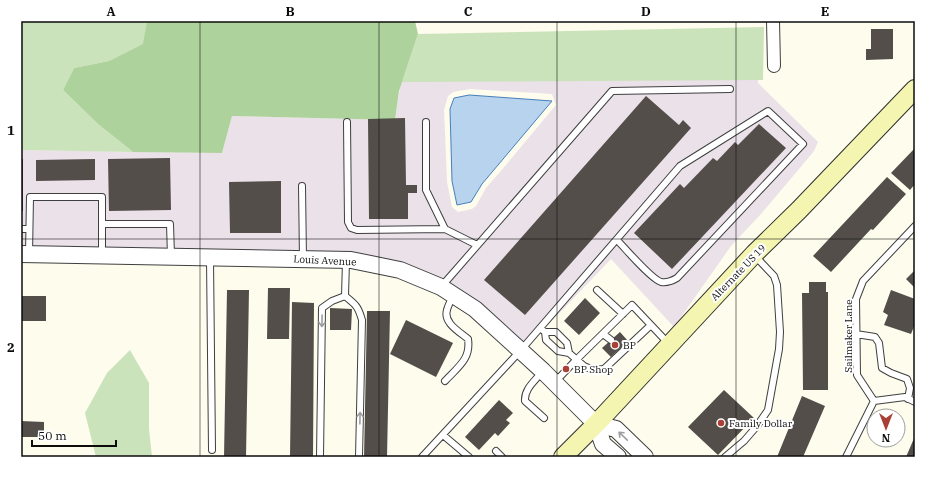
<svg xmlns="http://www.w3.org/2000/svg" width="936" height="478" viewBox="0 0 936 478" font-family="'IBM Plex Serif',serif">
  <rect width="100%" height="100%" fill="#fdfced"/>
  <path fill="#eae1e9" fill-rule="evenodd" d="M401,80H758V83L818,142L814,151L799,169L760,215L731,246L674,327L611,259L528,346L478,303L350,251H239L21,247V150L222,153L232,116L395,120ZM470,89L552,94L556,105L506,165L486,188L476,206L472,209L458,212L452,207L447,182L444,110L448,96L453,92Z"/>
  <path fill="#cae3bb" d="M21,21H147L144,44L109,61L74,68L63,90L98,124L133,152L21,150Z
    M764,27L763,80L402,82L418,34Z
    M130,350L149,383V429L152,457H96L85,413L107,373Z"/>
  <path fill="#add29c" d="M147,21H415L418,34L399,91L395,120L232,116L222,153L133,152L98,124L63,90L74,68L109,61L143,44Z"/>
  <path fill="#b7d3ee" stroke="#477fbc" d="M469,95L552,101L482,184L471,202L457,205L452,181L450,109L454,98Z"/>
  <path fill="#534e4a" d="M871,29H893V59L866,60V49H871Z
    M646,96L679,125L683,120L691,128L525,315L484,280Z
    M405,118L406,185H417V193H408V219H369L368,119Z
    M759,124L786,148L672,269L634,233L680,184L684,188L713,158L717,161L735,142L738,145Z
    M915,148V184L910,190L891,173Z
    M170,158L171,210L109,211L108,159Z
    M21,159H23V211H21Z
    M95,159V180L36,181V160Z
    M887,177L906,194L873,230L871,229L831,272L813,256Z
    M281,181V233H230L229,182Z
    M915,270V288L906,279Z
    M809,282H826V292H828V390H803L802,293H809Z
    M268,288H290L289,339H267Z
    M227,290H249L246,457H224Z
    M891,290L915,299V324L911,334L884,325L888,315L883,312Z
    M21,296H46V321H21Z
    M585,298L600,313L579,335L564,321Z
    M292,302L314,303L313,457H290Z
    M330,308L352,309L351,330H330Z
    M367,311H390L387,457H364Z
    M406,320L453,343L436,377L390,354Z
    M620,332L628,341L611,357L602,348Z
    M724,390L754,418L718,455L688,427Z
    M802,396L825,406L803,457H777Z
    M499,400L513,413L506,420L510,423L498,436L495,433L479,450L465,437Z
    M21,421L44,422V437H21Z
    M915,436V457H906Z"/>
  <g fill="none" stroke-linecap="round" stroke-linejoin="round">
    <defs>
      <path id="service" d="M347,122L348,222L351,228L357,230L445,229
        M426,122V190L445,229L477,245
        M302,186L303,259
        M21,229H29
        M29,254L30,197H102V224
        M102,254V224H170L171,256
        M210,259L212,450
        M441,287L612,91L730,89
        M597,290L623,314
        M345,296C356,305 358,306 362,320L359,457
        M345,296L346,261
        M540,328L545,332L546,340L558,351L569,353L584,366L593,370L604,369L651,325
        M545,332H556L567,343L569,353
        M603,334L611,340
        M856,334L875,337L879,343L882,368L891,373L907,379L910,388L908,399
        M542,372C535,381 524,389 525,401L544,418
        M445,381C458,367 471,359 468,339C460,332 443,323 447,310C448,305 451,300 454,295
        M555,382L576,360L632,305L668,343
        M874,401L905,397L915,402
        M443,435L469,457
        M496,451L502,457
        M320,457L322,308L332,301L345,296
        M422,457L521,350L680,166L768,111L803,144L677,278C672,281 667,283 661,282C651,279 625,248 617,240
        M725,457L744,441L757,426L768,410L779,349L780,332L777,285L774,276L755,256
        M846,457L874,401L857,375L856,299L863,281L915,226"/>
      <path id="minor" d="M773,21L774,66"/>
      <path id="tertiary" d="M21,254L351,260L400,270L441,287L475,309L543,371L596,424L603,444L618,457
        M596,424L616,429L645,457"/>
      <path id="secondary" d="M563,457L596,424L754,254L799,210L915,89"/>
    </defs>
    <use href="#service" stroke="#3f3f3f" stroke-width="8"/>
    <use href="#minor" stroke="#3f3f3f" stroke-width="14"/>
    <use href="#tertiary" stroke="#3f3f3f" stroke-width="18"/>
    <use href="#secondary" stroke="#2e2e2e" stroke-width="20"/>
    <use href="#service" stroke="#fff" stroke-width="6"/>
    <use href="#minor" stroke="#fff" stroke-width="12"/>
    <use href="#tertiary" stroke="#fff" stroke-width="16"/>
    <use href="#secondary" stroke="#f4f5b0" stroke-width="18"/>
  </g>
  <defs><path id="oneway-shaft" d="M-6 0H5M1.5-3L5.5 0L1.5 3" fill="none" stroke-width="1.6" stroke-linecap="round" stroke-linejoin="round"/></defs>
  <g stroke="#9e9e9e">
    <use href="#oneway-shaft" transform="translate(322 321) rotate(91)"/>
    <use href="#oneway-shaft" transform="translate(360 418) rotate(-89)"/>
    <use href="#oneway-shaft" transform="translate(623 436) rotate(-136)"/>
  </g>
  <path fill="none" stroke="#0c0c0c" stroke-width="1" stroke-opacity="0.55" d="M200,21V457M379,21V457M557,21V457M736,21V457M21,239H915"/>
  <g fill="#aa3f35" stroke="#fff" stroke-width="1.5">
    <circle cx="615" cy="345" r="4"/>
    <circle cx="566" cy="369" r="4"/>
    <circle cx="721" cy="423" r="4"/>
  </g>
  <g text-anchor="middle" stroke-width="4" stroke-linejoin="round" paint-order="stroke">
    <g font-size="10" fill="#0c0c0c" stroke="#fff">
      <text transform="translate(325 260) rotate(3)" y="4">Louis Avenue</text>
      <text transform="translate(738 272) rotate(-46)" y="4">Alternate US 19</text>
      <text transform="translate(848 336) rotate(-90)" y="4">Sailmaker Lane</text>
    </g>
    <g font-size="10" fill="#0c0c0c" stroke="#fff" text-anchor="start">
      <text x="623" y="349">BP</text>
      <text x="574" y="373">BP Shop</text>
      <text x="729" y="427">Family Dollar</text>
    </g>
  </g>
  <rect width="936" height="478" fill="none" stroke="#ffffff" stroke-width="44"/>
  <g transform="translate(886 428) rotate(180)"><circle r="19" fill="#ffffff" stroke="#9e9e9e"/>
  <path d="M0-3L7 15L0 10L-7 15Z" fill="#aa3f35"/>
  <text y="-6" font-size="11" font-weight="bold" text-anchor="middle" fill="#0c0c0c">N</text>
  </g>
  <path d="M32 440v6h84v-6" fill="none" stroke="#0c0c0c" stroke-width="2"/>
  <text x="38" y="440" font-size="12" fill="#0c0c0c" stroke="#ffffff" stroke-width="3" paint-order="stroke">50 m</text>
  <rect x="22" y="22" width="892" height="434" fill="none" stroke="#0c0c0c" stroke-width="1.5"/>
  <g font-size="13" text-anchor="middle" font-weight="bold" fill="#0c0c0c">
    <text x="111" y="16">A</text>
    <text x="290" y="16">B</text>
    <text x="468" y="16">C</text>
    <text x="646" y="16">D</text>
    <text x="825" y="16">E</text>
    <text x="11" y="135">1</text>
    <text x="11" y="352">2</text>
  </g>
</svg>
